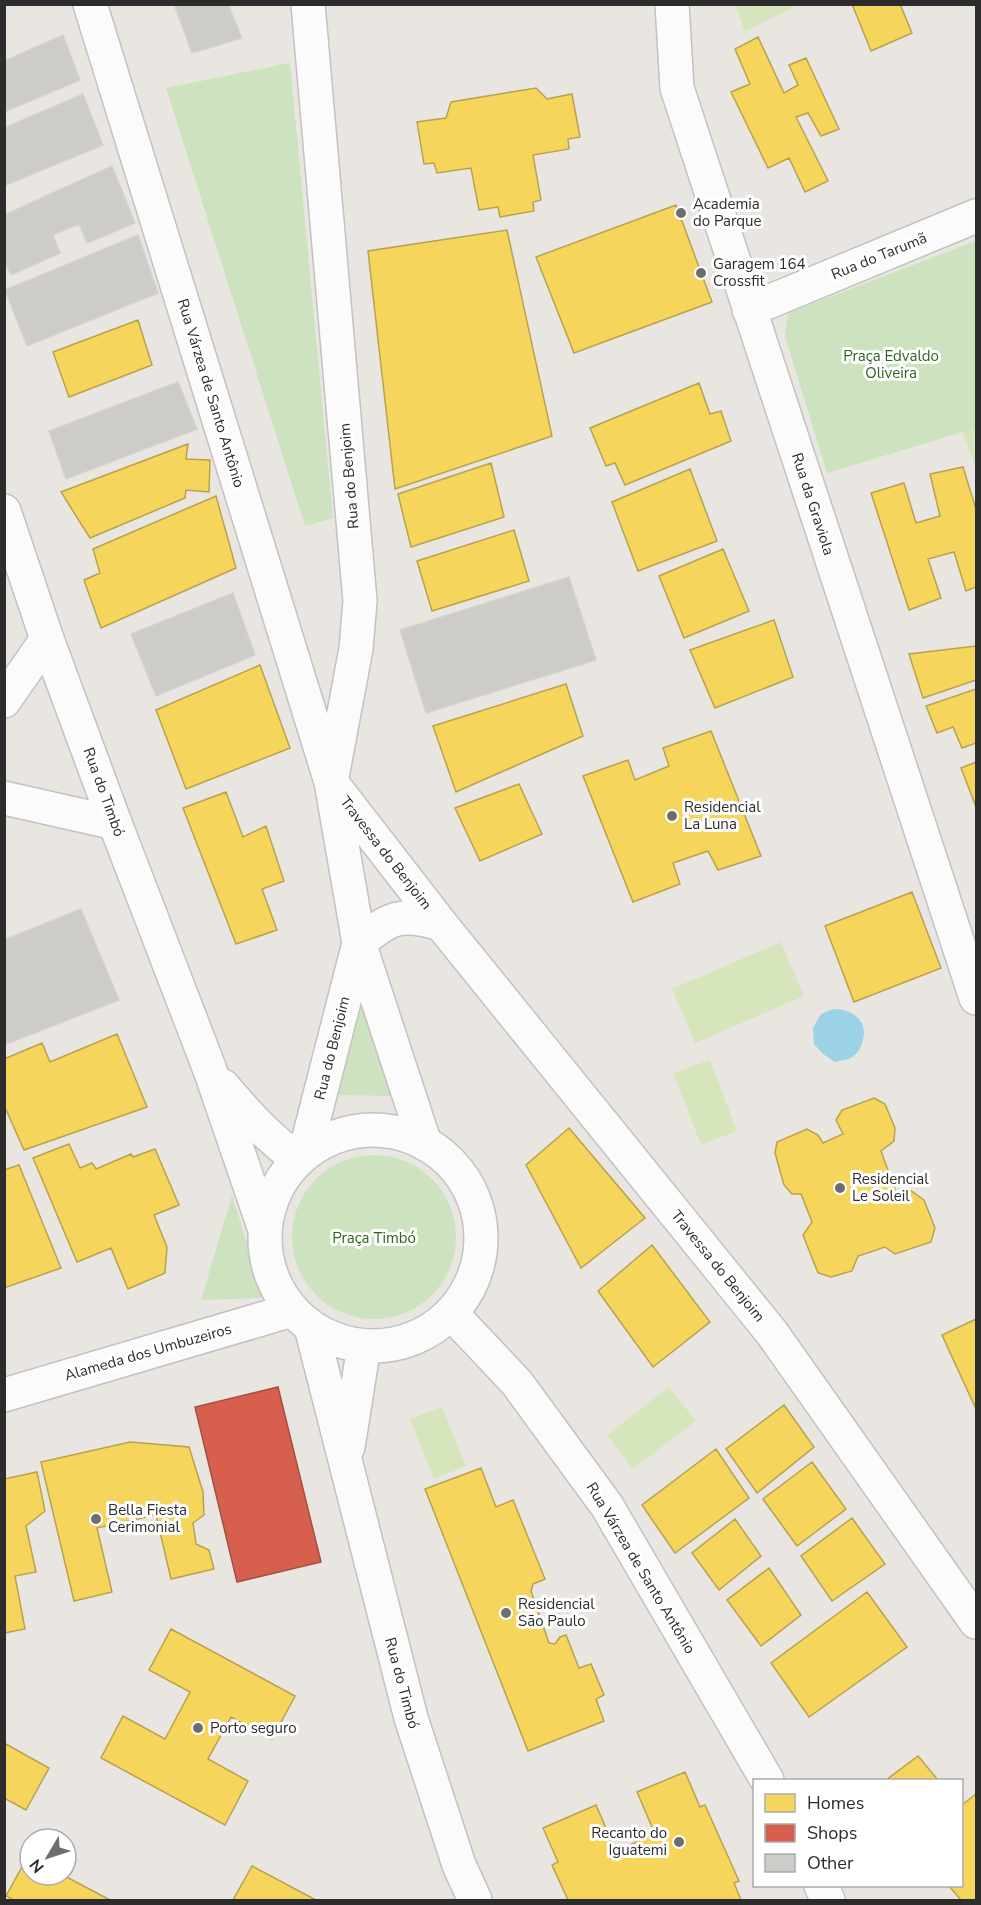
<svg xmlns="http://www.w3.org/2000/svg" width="981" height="1905" viewBox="0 0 981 1905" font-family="'Nunito Sans',sans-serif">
  <rect width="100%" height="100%" fill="#e9e6e2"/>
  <path fill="#cde2be" d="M290,63L333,518L305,526L166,88Z
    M976,241V428L827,473L785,336L788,313Z
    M365,990L399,1096L335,1095Z
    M292 1237a82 82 0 1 1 164 0a82 82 0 1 1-164 0Z
    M232,1195L264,1298L201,1300Z"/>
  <path fill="#d6e5bc" d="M735,5H791L793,8L745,31Z
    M976,428V467L962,432Z
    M781,942L804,996L695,1043L672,989Z
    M710,1060L737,1131L701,1145L673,1073Z
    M669,1387L696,1421L633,1469L607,1435Z
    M442,1407L466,1466L434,1479L410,1419Z"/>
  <path fill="#9cd2e5" d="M833,1009C852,1009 868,1020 863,1040C861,1048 857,1055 849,1059C845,1060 839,1061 835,1062L823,1054L814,1044L813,1028L821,1014Z"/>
  <path fill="#f6d55c" stroke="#b9a24e" stroke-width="1.5" d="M852,4H900L912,33L871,51Z
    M758,37L784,93L798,85L789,65L806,58L839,129L821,136L808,113L796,117L828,181L805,192L789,158L768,168L731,92L750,84L735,49Z
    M536,88L547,99L572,94L580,137L568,139L569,149L533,155L541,200L533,202L534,211L500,217L498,207L479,210L471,168L437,173L434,163L424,164L417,122L446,118L451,102Z
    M676,205L712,302L574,353L536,257Z
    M507,230L552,436L395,489L368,251Z
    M138,320L152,365L69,397L53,352Z
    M699,383L710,414L721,411L731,441L625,485L615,463L606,466L590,428Z
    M188,444L186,459L210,460L209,492L186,490L185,498L90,538L61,492Z
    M491,463L504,517L411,547L398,494Z
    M963,467L976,509V587L966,591L954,552L928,559L941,598L909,610L871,493L904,483L916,523L940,516L930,474Z
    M690,469L717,541L638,571L612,502Z
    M216,496L236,568L101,628L84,580L100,573L93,549Z
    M514,530L529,581L432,611L417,561Z
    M723,549L749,611L684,638L659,576Z
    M774,620L793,677L715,708L690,650Z
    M976,646V680L923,698L909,654Z
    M260,665L290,748L186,789L156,710Z
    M566,684L583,736L456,792L433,726Z
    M976,689V743L962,748L953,727L937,733L926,706Z
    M711,731L761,856L718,870L708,851L673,863L680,884L633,902L583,776L628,760L635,780L669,766L663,748Z
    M976,762V807L961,768Z
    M519,784L542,834L480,861L455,808Z
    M226,792L243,837L266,826L284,881L262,889L277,930L236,944L183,808Z
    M912,892L941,968L854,1002L825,926Z
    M117,1034L147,1107L24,1150L4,1105V1059L42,1043L50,1062Z
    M874,1098L885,1104L895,1128L894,1141L881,1151L896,1192L910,1190L924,1200L935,1228L931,1242L895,1254L885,1247L858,1256L852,1271L831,1277L818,1273L803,1235L812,1222L801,1194H792L784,1185L775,1153L777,1142L807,1129L818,1135L823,1143L843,1134L836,1120L842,1110Z
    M569,1128L645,1218L581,1268L526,1165Z
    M69,1144L80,1168L92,1163L96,1169L131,1154L133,1157L155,1149L179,1205L154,1215L167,1247L165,1273L128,1289L111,1248L77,1262L33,1158Z
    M19,1165L61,1268L4,1288V1170Z
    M652,1245L710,1322L653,1367L598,1291Z
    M976,1319V1409L942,1335Z
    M784,1405L814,1447L757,1493L726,1449Z
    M130,1442L189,1447L203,1492L204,1515L193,1523L196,1544L209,1550L214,1569L171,1579L156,1515L97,1528L112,1592L74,1601L41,1462Z
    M716,1449L749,1498L675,1553L642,1505Z
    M812,1462L846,1509L797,1546L763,1499Z
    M481,1468L496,1507L513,1500L545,1579L533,1584L531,1591L549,1643L555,1644L560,1637L566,1635L579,1668L591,1664L604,1695L596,1699L604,1721L528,1751L425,1489Z
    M37,1472L45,1511L26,1526L36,1572L15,1576L25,1629L4,1633V1479Z
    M852,1518L885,1564L832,1601L801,1556Z
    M735,1519L761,1556L719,1590L692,1553Z
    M769,1568L801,1615L761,1646L727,1600Z
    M867,1592L907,1647L809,1717L771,1663Z
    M171,1629L295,1696L272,1739L231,1717L208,1759L248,1781L225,1825L101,1758L123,1716L165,1739L190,1692L149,1670Z
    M4,1743L49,1768L26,1810L4,1798Z
    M918,1756L938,1780H886Z
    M685,1772L700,1807L705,1805L739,1881L734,1883L741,1900H568L552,1865L558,1862L543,1828L596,1805L616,1851L655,1834L637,1792Z
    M976,1794V1900H961L949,1886H962V1805Z
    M28,1856L30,1857V1875H63L110,1900H14L6,1896Z
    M252,1866L316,1900H233Z"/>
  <path fill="#d6604d" stroke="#a35043" stroke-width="1.5" d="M278,1387L321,1562L237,1582L195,1407Z"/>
  <path fill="#ceccc9" stroke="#d4d2ce" stroke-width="1.5" d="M174,4H228L242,38L192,53Z
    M63,35L80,80L4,112V61Z
    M83,94L103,145L4,186V128Z
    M112,166L135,223L87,243L79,224L53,235L60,253L11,275L4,261V215Z
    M138,235L158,293L27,346L5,290Z
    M178,382L197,429L66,479L49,431Z
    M569,577L596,660L426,713L400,630Z
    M233,593L255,655L156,696L131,634Z
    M81,909L119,1000L4,1045V940Z"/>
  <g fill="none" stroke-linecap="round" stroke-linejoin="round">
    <defs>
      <path id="street" d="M90,4L331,782L441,924L772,1333L976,1622
        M308,4L360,601L356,649L331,782L359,943L425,1144
        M672,4L677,88L976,998
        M749,310L976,216
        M4,701L47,639
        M4,798L115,823
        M359,943C390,917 401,912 441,924
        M305,1153L359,943
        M311,1327L411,1718L459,1865L475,1900
        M4,1395L292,1310
        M348,1447L364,1346"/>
      <path id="secondary" d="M4,511L47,639L115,823L210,1070L265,1230
        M223,1086C246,1113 269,1139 298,1159
        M265 1238a108 108 0 1 1 216 0a108 108 0 1 1-216 0Z
        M451,1313L517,1383L607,1506L767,1780
        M821,1886L828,1900"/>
    </defs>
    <use href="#street" stroke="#c3c2c2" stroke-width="36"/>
    <use href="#secondary" stroke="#c3c2c2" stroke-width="36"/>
    <use href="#street" stroke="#fcfbfb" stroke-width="33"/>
    <use href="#secondary" stroke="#fcfbfb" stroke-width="33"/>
  </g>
  <g fill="#6e6d6c" stroke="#fff" stroke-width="2">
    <circle cx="681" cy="213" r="6"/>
    <circle cx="701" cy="273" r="6"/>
    <circle cx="672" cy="816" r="6"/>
    <circle cx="840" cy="1188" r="6"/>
    <circle cx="96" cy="1519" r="6"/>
    <circle cx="506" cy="1613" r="6"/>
    <circle cx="198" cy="1728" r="6"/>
    <circle cx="679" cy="1842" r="6"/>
  </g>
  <g text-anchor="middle" stroke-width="6" stroke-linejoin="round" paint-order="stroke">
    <g font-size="15" fill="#2c2c2c" stroke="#fff" text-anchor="start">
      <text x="693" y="209">Academia<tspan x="693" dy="17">do Parque</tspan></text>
      <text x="713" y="269">Garagem 164<tspan x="713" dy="17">Crossfit</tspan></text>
      <text x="684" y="812">Residencial<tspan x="684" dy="17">La Luna</tspan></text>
      <text x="852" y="1184">Residencial<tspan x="852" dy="17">Le Soleil</tspan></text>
      <text x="108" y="1515">Bella Fiesta<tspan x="108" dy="17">Cerimonial</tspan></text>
      <text x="518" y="1609">Residencial<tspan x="518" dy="17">São Paulo</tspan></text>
      <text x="210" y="1733">Porto seguro</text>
      <text x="667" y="1838" text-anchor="end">Recanto do<tspan x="667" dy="17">Iguatemi</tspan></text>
    </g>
    <g font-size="15" fill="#2c2c2c" stroke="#fff">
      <text transform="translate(879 256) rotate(-22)" y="5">Rua do Tarumã</text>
      <text transform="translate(211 393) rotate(73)" y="5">Rua Várzea de Santo Antônio</text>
      <text transform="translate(349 476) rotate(-95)" y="5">Rua do Benjoim</text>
      <text transform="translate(813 504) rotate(72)" y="5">Rua da Graviola</text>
      <text transform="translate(104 792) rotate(70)" y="5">Rua do Timbó</text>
      <text transform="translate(386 853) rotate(52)" y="5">Travessa do Benjoim</text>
      <text transform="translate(332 1048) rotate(-76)" y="5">Rua do Benjoim</text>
      <text transform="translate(718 1266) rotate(51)" y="5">Travessa do Benjoim</text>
      <text transform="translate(148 1352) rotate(-16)" y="5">Alameda dos Umbuzeiros</text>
      <text transform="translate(641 1568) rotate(59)" y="5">Rua Várzea de Santo Antônio</text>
      <text transform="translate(402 1683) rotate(75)" y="5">Rua do Timbó</text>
    </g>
    <g font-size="15" fill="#2f6420" stroke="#fff">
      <text x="891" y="361">Praça Edvaldo<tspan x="891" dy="17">Oliveira</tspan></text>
      <text x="374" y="1243">Praça Timbó</text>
    </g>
  </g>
  <rect width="981" height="1905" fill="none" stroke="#2c2c2c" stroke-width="12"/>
  <rect x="753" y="1779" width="210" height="108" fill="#ffffff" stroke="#ababab" stroke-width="1.5"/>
  <rect x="765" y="1794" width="30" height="18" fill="#f6d55c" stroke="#ababab" stroke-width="1.5"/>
  <text x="807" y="1809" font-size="18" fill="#2c2c2c">Homes</text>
  <rect x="765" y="1824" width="30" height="18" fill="#d6604d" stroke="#ababab" stroke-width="1.5"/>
  <text x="807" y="1839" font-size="18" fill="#2c2c2c">Shops</text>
  <rect x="765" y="1854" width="30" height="18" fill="#ceccc9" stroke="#ababab" stroke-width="1.5"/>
  <text x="807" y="1869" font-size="18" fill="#2c2c2c">Other</text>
  <g transform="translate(48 1857) rotate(231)"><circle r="28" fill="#ffffff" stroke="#ababab" stroke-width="1.5"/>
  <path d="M0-4.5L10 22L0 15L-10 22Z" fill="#6e6d6c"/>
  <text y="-9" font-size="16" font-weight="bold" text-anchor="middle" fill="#2c2c2c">N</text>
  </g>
</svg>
